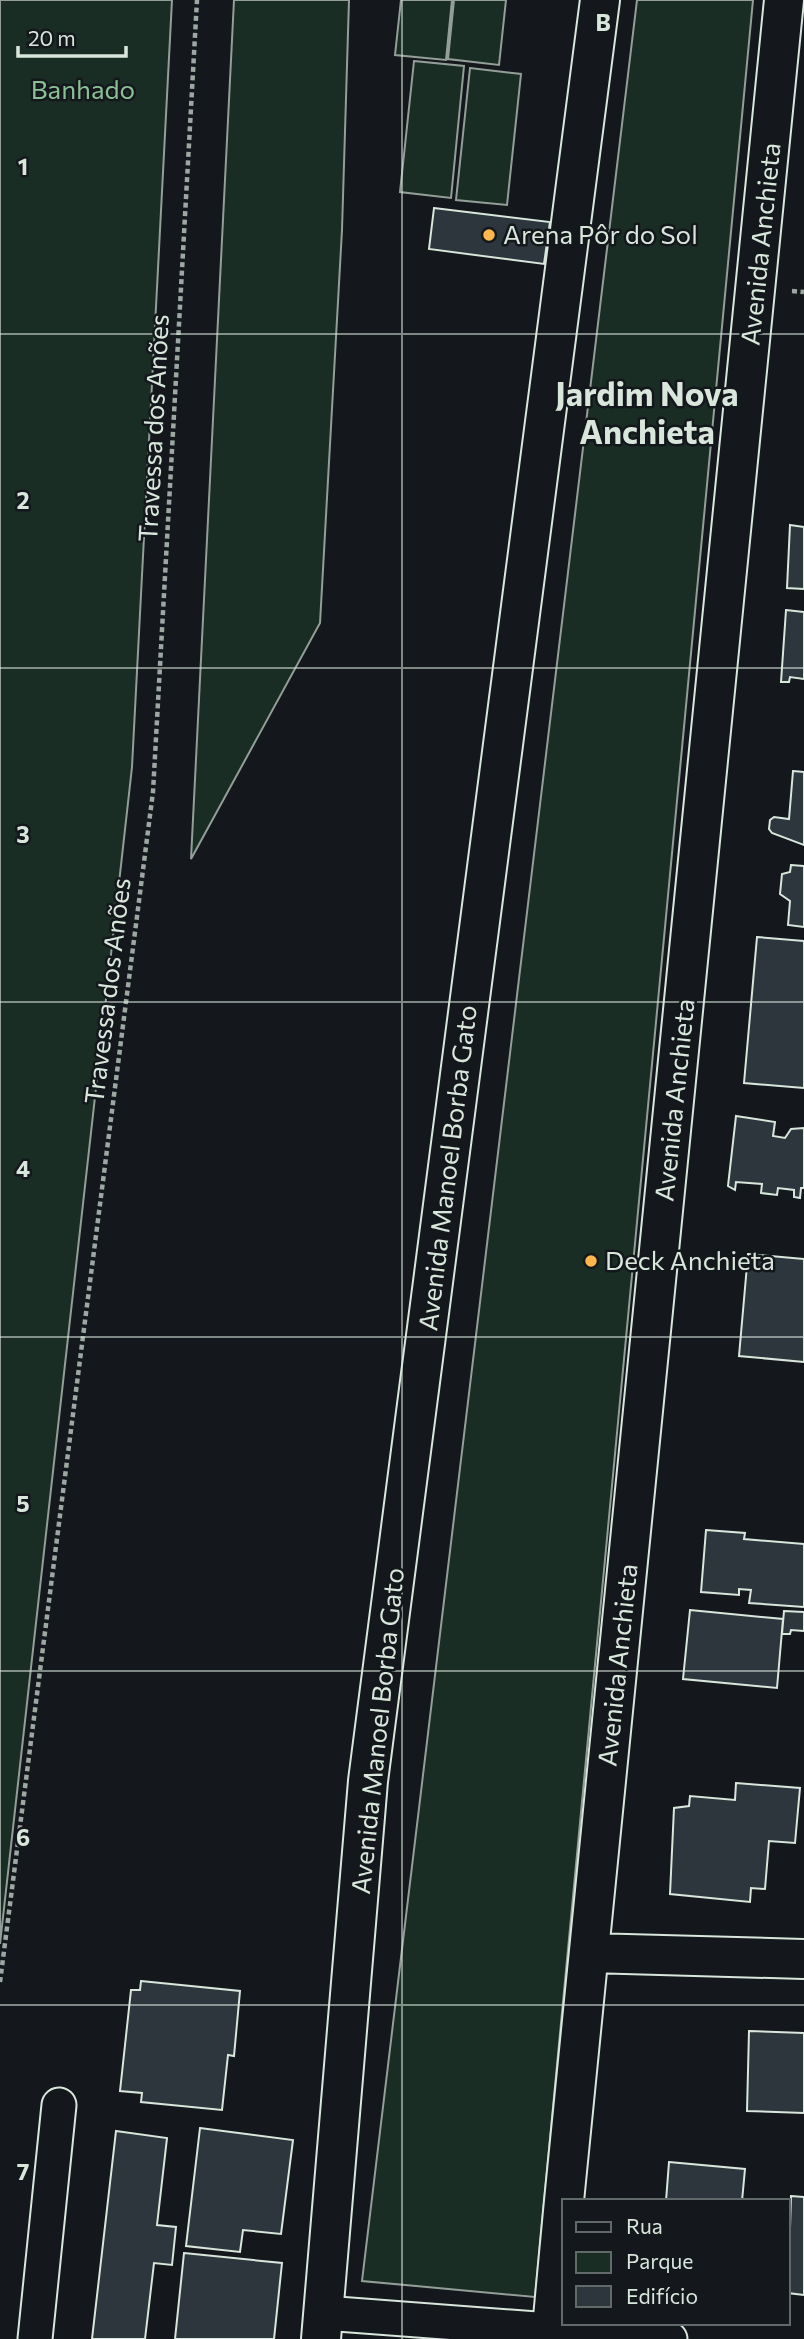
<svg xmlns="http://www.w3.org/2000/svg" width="804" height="2339" viewBox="0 0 804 2339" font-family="Commissioner,sans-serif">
  <rect width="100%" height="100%" fill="#14181c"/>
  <path fill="#1a2d24" stroke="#939e99" stroke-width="2" d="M0,0H172L132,767L0,1944Z
    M234,0H349L342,230L320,623L191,859Z
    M401,0H452L446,60L395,55Z
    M454,0H506L499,65L448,59Z
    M637,0H753L535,2297L362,2281Z
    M414,61L464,66L451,198L400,192Z
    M470,68L521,74L507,205L456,200Z"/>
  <path fill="#2c363c" stroke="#d8e6dc" stroke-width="2" d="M434,208L550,222L544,264L429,249Z
    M790,525L804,527V589L787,588Z
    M786,610L804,612V679L790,677L789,682H781Z
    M793,771L804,772V845L772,833L769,829L770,820L774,817L789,819Z
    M791,865L804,866V927L788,925L790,901L780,894L782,874L790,872Z
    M757,937L804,941V1088L744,1083Z
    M736,1116L775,1122L773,1136L785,1138L791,1129L804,1128V1188H801L800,1198L794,1197V1190L778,1188L777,1195L761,1193L762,1184L736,1182L735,1190L728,1186Z
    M748,1254L804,1259V1362L739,1356Z
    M706,1530L745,1533L744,1539L804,1544V1607L749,1603L751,1590L739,1589V1595L701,1592Z
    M690,1610L783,1619L777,1688L683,1679Z
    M784,1611L804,1612V1631L791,1630L790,1634H782Z
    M736,1783L800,1788L795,1843L769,1841L765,1889L751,1888L750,1902L670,1894L674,1808L689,1806L690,1796L735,1800Z
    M141,1981L240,1991L234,2056L228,2055L222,2110L141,2102L142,2093L120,2091L131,1990H140Z
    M749,2031L804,2033V2113L747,2111Z
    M200,2128L293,2140L281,2234L243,2230L240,2252L186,2246Z
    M116,2131L167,2138L157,2225L176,2227L172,2265L154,2263L145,2339H92Z
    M669,2162L745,2169L742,2201H666Z
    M791,2196L804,2197V2295L788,2293Z
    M184,2253L282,2263L274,2339H175Z"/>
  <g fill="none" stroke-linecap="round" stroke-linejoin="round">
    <defs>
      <path id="street" d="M324,2313L670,2339
        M35,2339L59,2105"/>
      <path id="secondary" d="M590,1953L804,1959
        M564,2201L784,0
        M321,2339L368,1781L600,0
        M551,2339L564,2201"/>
    </defs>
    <use href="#street" stroke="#d8e6dc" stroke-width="37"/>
    <use href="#secondary" stroke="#d8e6dc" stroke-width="42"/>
    <path stroke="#9da8a2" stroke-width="4.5" stroke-dasharray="5 3.5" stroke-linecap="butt" d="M792,291L804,292
      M0,1982L153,792L197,0"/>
    <use href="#street" stroke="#14181c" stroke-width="33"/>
    <use href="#secondary" stroke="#14181c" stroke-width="38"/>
  </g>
  <path fill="none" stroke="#d8e6dc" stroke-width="2" stroke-opacity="0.55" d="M402,0V2339M0,334H804M0,668H804M0,1002H804M0,1337H804M0,1671H804M0,2005H804"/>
  <g fill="#ffb74d" stroke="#14181c" stroke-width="2.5">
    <circle cx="489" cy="235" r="7"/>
    <circle cx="591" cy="1261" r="7"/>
  </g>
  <g text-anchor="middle" stroke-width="5" stroke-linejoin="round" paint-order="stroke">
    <g font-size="26" fill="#8ac095" stroke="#14181c">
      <text x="83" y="99">Banhado</text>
    </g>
    <g font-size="26" fill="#d8e6dc" stroke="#14181c" text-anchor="start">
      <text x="503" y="244">Arena Pôr do Sol</text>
      <text x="605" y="1270">Deck Anchieta</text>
    </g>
    <g font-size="26" fill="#d8e6dc" stroke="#14181c">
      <text transform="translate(761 244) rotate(-84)" y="9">Avenida Anchieta</text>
      <text transform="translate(154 428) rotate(-87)" y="9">Travessa dos Anões</text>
      <text transform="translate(108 991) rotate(-83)" y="9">Travessa dos Anões</text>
      <text transform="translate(675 1100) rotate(-84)" y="9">Avenida Anchieta</text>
      <text transform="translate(448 1168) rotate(-83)" y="9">Avenida Manoel Borba Gato</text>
      <text transform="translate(618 1665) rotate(-84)" y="9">Avenida Anchieta</text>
      <text transform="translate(378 1731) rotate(-84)" y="9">Avenida Manoel Borba Gato</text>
    </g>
    <g font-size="33" font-weight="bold" fill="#d8e6dc" stroke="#14181c">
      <text x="647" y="406">Jardim Nova<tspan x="647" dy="38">Anchieta</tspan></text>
    </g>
  </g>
  <g font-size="23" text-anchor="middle" font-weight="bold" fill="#d8e6dc" stroke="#14181c" stroke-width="5" stroke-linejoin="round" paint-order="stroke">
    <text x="603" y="31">B</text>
    <text x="23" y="175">1</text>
    <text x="23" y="509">2</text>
    <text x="23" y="843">3</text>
    <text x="23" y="1177">4</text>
    <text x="23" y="1512">5</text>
    <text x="23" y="1846">6</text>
    <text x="23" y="2180">7</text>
  </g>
  <rect x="562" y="2199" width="228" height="126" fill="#14181c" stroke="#626a69" stroke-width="2"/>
  <rect x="576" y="2222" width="35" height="10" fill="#14181c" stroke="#626a69" stroke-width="2"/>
  <text x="626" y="2234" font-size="21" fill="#d8e6dc">Rua</text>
  <rect x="576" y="2252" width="35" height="21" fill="#1a2d24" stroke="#626a69" stroke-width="2"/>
  <text x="626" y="2269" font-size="21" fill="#d8e6dc">Parque</text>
  <rect x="576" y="2286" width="35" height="21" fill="#2c363c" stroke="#626a69" stroke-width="2"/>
  <text x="626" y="2304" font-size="21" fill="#d8e6dc">Edifício</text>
  <path d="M18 46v10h108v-10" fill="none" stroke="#d8e6dc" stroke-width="3.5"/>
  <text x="28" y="46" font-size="21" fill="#d8e6dc" stroke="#14181c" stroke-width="5" paint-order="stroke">20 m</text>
</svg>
